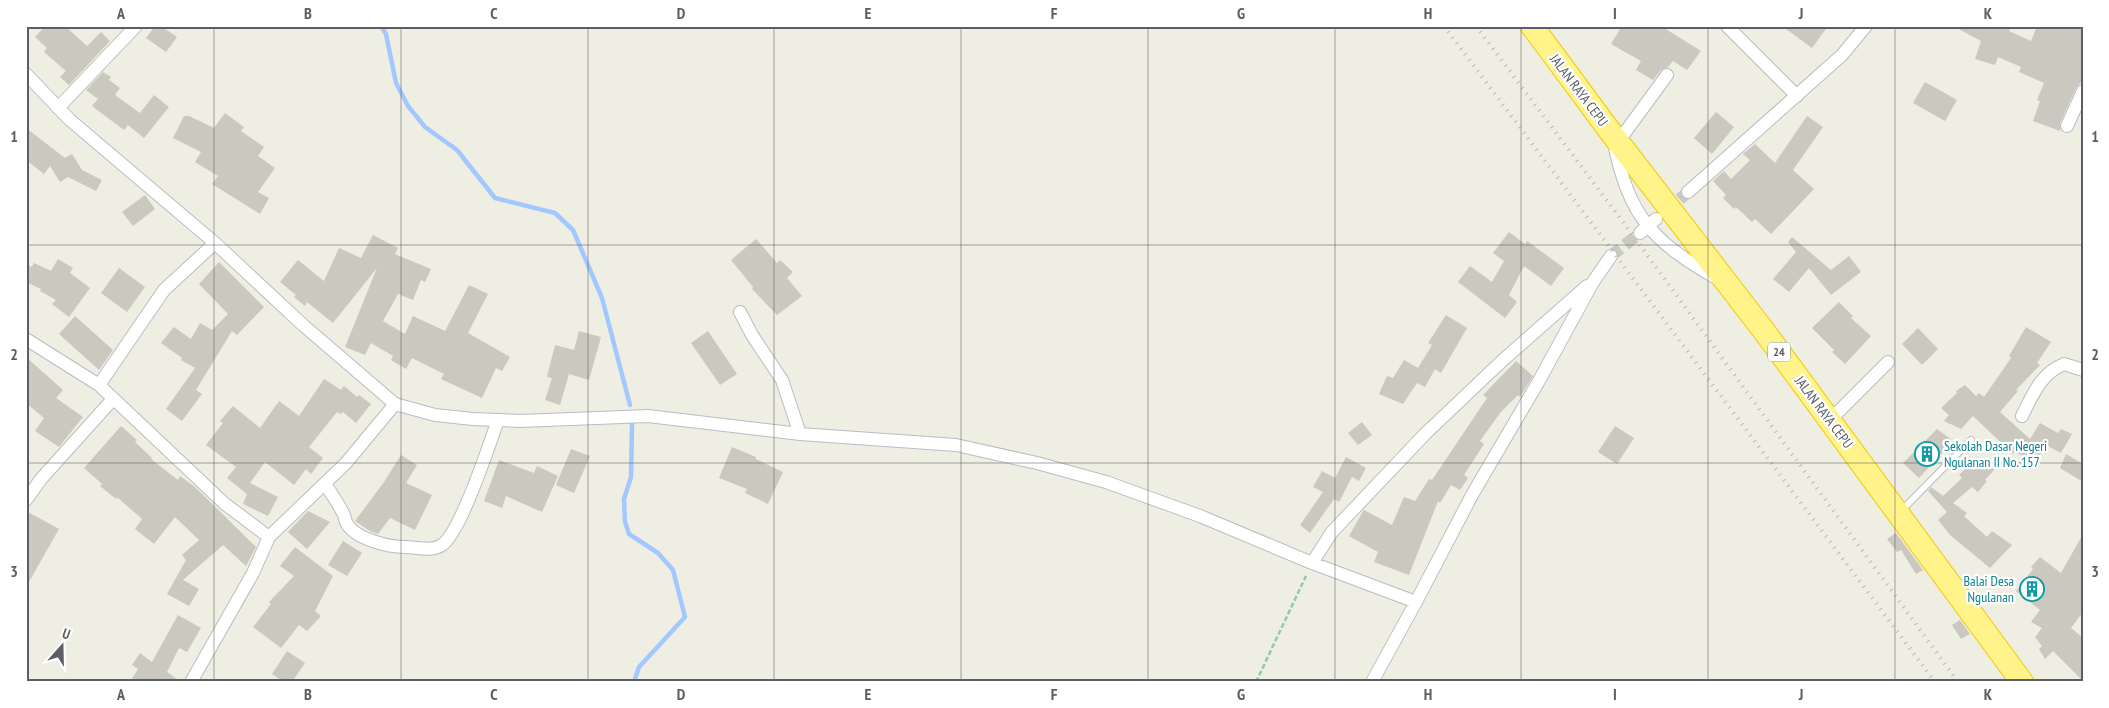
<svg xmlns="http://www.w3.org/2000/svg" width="2109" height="708" viewBox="0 0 2109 708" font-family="'PT Sans Narrow',sans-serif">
  <rect width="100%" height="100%" fill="#efeee2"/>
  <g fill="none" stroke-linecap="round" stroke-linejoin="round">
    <path stroke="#a2c8ff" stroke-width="4.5" d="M381,26L386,34L396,83L408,106L425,127L457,150L495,198L555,213L573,230L602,298L630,405
      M632,425L631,477L624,499L625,522L629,534L658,553L673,570L685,617L639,667L634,682"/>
  </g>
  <path fill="#cac8bf" d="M45,26H65L87,46L101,32L110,41L69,85L60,77L66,71L44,52L47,48L35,37Z
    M155,26H161L177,37L166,52L146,38Z
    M1622,26H1661L1701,51L1687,70L1673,61L1668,67L1661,70L1653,80L1636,70L1641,61L1611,44Z
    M1782,26H1828L1812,48Z
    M1953,26H2011L2009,31L2031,41L2037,26H2083V80L2076,88L2060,123V131L2033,121L2040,101L2037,100L2044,83L2019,72L2021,67L1998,57L1995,65L1975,59L1981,41Z
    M103,72L111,77L109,80L120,88L115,95L140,113L154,95L169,107L144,138L128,125L124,130L92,106L98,99L86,90Z
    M1925,82L1957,100L1945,121L1913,103Z
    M1716,112L1734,127L1712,154L1694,138Z
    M225,113L244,127L241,131L264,147L258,156L275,168L258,192L269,198L260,214L212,184L218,176L195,162L201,152L173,138L184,116H189L214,128Z
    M1807,116L1823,127L1793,170L1814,189L1771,234L1755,219L1752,222L1736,207L1734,209L1723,198L1726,195L1713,181L1724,171L1731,179L1750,160L1743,154L1755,144L1775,163Z
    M26,128L65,158L72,154L82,170L102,180L96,191L68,177L60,182L50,166L44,174L26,160Z
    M145,195L155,209L133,226L122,212Z
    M1509,232L1525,244L1527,241L1564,268L1551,286L1524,266L1509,295L1517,302L1505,318L1458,282L1470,266L1492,282L1504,261L1493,253Z
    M373,235L398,248L395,254L431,269L425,282L421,280L413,300L398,294L383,321L405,334L413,316L445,331L469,285L488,294L468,333L510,357L502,371L496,368L482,398L441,379L444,374L412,358L406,369L391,360L393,356L371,343L365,355L345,347L377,268L333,323L307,302L305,306L294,297L296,295L280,282L298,260L324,281L339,248L361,258Z
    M1792,237L1831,270L1849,256L1861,272L1831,295L1809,268L1789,292L1773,279L1796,252L1788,242Z
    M756,239L777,263L780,260L793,272L787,278L802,296L777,315L752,289L753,287L731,260Z
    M58,259L73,268L70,273L90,288L69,317L52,304L56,300L40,291L41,289L26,282V264L32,267L34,263L51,271Z
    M219,262L264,307L237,335L232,331L196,390L202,394L182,421L166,409L195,368L181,360L182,358L161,343L174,327L191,339L200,323L212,330L228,314L199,284Z
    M119,268L145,287L127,312L101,293Z
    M1839,302L1853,316L1851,318L1871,336L1845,364L1832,352L1834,350L1812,328Z
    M1446,315L1467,328L1441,373L1435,369L1425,387L1417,383L1403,404L1379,394L1387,376L1393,378L1404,360L1418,368L1432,345L1428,343Z
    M75,316L113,350L99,370L59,334Z
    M2026,327L2051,342L2037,363L2040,365L2016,390L2018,391L2000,412L2030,439L2040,423L2058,433L2061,429L2072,434L2061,453L2046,445L2036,462L2015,452L2013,454L1973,416L1961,429L1944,421L1949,415L1941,408L1957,393L1956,391L1965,385L1976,396L1979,393L1984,397L2011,358L2009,356Z
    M1918,328L1938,349L1922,365L1902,344Z
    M579,331L601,337L589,380L569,374L560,405L545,400L552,378L547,377L555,345L574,350Z
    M708,331L737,374L720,385L691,343Z
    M26,357L63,390L56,398L83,417L59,447L35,431L44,418L26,403Z
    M1516,361L1533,376L1520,397L1518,395L1500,413L1480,441L1484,444L1464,475L1468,478L1460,490L1451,485L1440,503L1438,501L1409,575L1374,562L1378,552L1349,536L1362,513L1364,510L1392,525L1404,497L1415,501L1429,479L1432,480L1487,398L1483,395Z
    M324,379L341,390L344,386L357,397L359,395L371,404L356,423L343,412L341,414L337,412L309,447L323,458L311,474L306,469L294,485L265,462L250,483L278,497L268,516L243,504L247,494L227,478L236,467L206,445L223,423L220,421L233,406L260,428L279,401L299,416Z
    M1362,422L1372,435L1358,445L1348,433Z
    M121,426L137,440L135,442L152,458L151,459L178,480L180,476L195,487L256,547L246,566L223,545L183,580L199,589L189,606L167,594L186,560L182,555L199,540L175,517L154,544L135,529L142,519L117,497L116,499L100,486L102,484L84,468Z
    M1615,426L1634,438L1617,464L1598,452Z
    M1937,429L1952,440L1949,443L1950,444L1919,478L1903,463Z
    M732,447L756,457V459L783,472L768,504L745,493L747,489L719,478Z
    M571,449L590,456L574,493L556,485Z
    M2066,454L2083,464V482L2060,468Z
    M401,455L417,465L406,483L432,495L415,530L390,518L378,534L370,531L355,521L384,482Z
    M1346,457L1366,468L1359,481L1352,477L1339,502L1334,499L1310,533L1300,525L1323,492L1313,487L1322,471L1335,478Z
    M1977,457L1995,469L1985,480L1987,481L1978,492L1972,487L1953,503L1967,513L1964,516L1987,537L1992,531L2012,545L1990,568L1950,535L1938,520L1947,512L1928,491L1931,487L1943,496L1962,478L1959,475Z
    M499,460L534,473L537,466L558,476L542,512L506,496L502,508L484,501Z
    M308,511L330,522L307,549L288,532Z
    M30,513L59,529L26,587V519Z
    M1896,533L1923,570L1916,574L1901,550L1897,552L1887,539Z
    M2083,534V612L2071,628L2083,638V681L2053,651L2045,659L2039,649L2042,646L2035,637L2042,628L2031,622L2040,610L2016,591L2033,569L2031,567L2040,557L2061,573Z
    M343,541L362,553L347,576L328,565Z
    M295,547L333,576L315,611L321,616L307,631L299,625L281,648L253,627L271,604L269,602L294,576L280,566Z
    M178,615L201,628L187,652L179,648L167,672L181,682H130L138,669L132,665L140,653L152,662Z
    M1960,620L1970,634L1961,639L1952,625Z
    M287,651L305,663L292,682H284L272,674Z"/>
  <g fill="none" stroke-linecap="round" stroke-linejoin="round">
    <path stroke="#cacac3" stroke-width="12" stroke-dasharray="12 6" stroke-linecap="butt" d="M1666,211L1688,192
      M1611,256L1640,233"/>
    <defs>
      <path id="lane" d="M1901,511L1971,440"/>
      <path id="street" d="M1727,26L1797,96
        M26,74L70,120L215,243L303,325L395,404L435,415L473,419L520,421L648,416L800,434L956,445L1037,463L1106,482L1200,516L1312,563L1416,602
        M58,108L136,26
        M2067,126L2083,91
        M1618,142L1667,75
        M1614,143C1629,217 1653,242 1718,279
        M1688,192L1842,55L1866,26
        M1640,233L1656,219
        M740,312L752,335L782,380L800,434
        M26,339L99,385L225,504L269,537
        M99,385L164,290L215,243
        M2022,416C2032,396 2041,373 2064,364L2083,370
        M1830,420L1888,362
        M325,484C331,493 338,503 343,513C345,516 345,521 347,524C356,539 388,547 405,547C417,547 431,552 442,545C461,532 489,445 498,420
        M26,500L41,479L113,399
        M1312,563L1332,532L1425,434L1503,360L1587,286
        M191,682L253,573L269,537L346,463L395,404
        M1372,682L1416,602L1472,495L1540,379L1593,282L1611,256"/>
      <path id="highway" d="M1532,26L1612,134L1764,331L2022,682"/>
    </defs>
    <use href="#lane" stroke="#babcc3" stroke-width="8"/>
    <use href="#street" stroke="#babcc3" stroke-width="14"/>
    <use href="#highway" stroke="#f1cb00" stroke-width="24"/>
    <path stroke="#93c9ab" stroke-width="2.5" stroke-dasharray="5 2.5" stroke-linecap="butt" d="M1256,682L1306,576"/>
    <use href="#lane" stroke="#fff" stroke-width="6"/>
    <use href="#street" stroke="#fff" stroke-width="12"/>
    <use href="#highway" stroke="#fff389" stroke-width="22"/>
    <path stroke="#b6b7b8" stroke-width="4" stroke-dasharray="1 6" stroke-linecap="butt" d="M1444,26L1935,682
      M1476,26L1626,226L1958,682"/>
  </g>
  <path fill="none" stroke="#5b5e65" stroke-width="1" stroke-opacity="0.55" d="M214,26V682M401,26V682M588,26V682M774,26V682M961,26V682M1148,26V682M1335,26V682M1521,26V682M1708,26V682M1895,26V682M26,245H2083M26,463H2083"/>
  <defs>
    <symbol id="building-ring" viewBox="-11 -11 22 22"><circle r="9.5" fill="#fff" stroke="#0f9aa8" stroke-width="1.5"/><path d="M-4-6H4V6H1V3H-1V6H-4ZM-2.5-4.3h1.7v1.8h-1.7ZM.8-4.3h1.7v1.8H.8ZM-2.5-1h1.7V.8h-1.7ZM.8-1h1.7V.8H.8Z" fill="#0f9aa8"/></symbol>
  </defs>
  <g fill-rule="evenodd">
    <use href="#building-ring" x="1913" y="440" width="28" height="28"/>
    <use href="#building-ring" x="2018" y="575" width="28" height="28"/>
  </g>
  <g text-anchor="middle" stroke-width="4.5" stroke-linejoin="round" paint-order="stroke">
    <rect fill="#fff" stroke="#8c8e93" stroke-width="1" x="1768" y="342.5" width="22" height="19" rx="4"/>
    <g font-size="12" font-weight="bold" fill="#5b5e65">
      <text x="1779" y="356">24</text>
    </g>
    <g font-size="14" fill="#5b5e65" stroke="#fff">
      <text transform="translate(1579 90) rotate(53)" y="5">JALAN RAYA CEPU</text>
      <text transform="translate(1824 412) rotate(53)" y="5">JALAN RAYA CEPU</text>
    </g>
    <g font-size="14" fill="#0d838f" stroke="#fff" text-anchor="start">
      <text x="1944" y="451">Sekolah Dasar Negeri<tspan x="1944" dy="16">Ngulanan II No. 157</tspan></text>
      <text x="2014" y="586" text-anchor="end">Balai Desa<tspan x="2014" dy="16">Ngulanan</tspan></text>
    </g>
  </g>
  <rect width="2109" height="708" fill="none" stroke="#ffffff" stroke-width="55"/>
  <g transform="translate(62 646) rotate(20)" stroke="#ffffff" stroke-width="4" paint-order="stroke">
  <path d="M0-4L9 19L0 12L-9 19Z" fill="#5b5e65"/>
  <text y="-8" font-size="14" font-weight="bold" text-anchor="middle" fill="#5b5e65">U</text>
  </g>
  <rect x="28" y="28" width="2054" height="652" fill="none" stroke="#5b5e65" stroke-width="2"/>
  <g font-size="16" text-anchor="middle" font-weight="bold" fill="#5b5e65">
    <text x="121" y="19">A</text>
    <text x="308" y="19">B</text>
    <text x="494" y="19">C</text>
    <text x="681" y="19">D</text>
    <text x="868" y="19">E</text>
    <text x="1054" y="19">F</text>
    <text x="1241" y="19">G</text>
    <text x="1428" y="19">H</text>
    <text x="1615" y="19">I</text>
    <text x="1801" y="19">J</text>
    <text x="1988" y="19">K</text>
    <text x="14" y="142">1</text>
    <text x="2095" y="142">1</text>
    <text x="14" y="360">2</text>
    <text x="2095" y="360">2</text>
    <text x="14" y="577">3</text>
    <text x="2095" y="577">3</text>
    <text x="121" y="700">A</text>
    <text x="308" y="700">B</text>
    <text x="494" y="700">C</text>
    <text x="681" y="700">D</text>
    <text x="868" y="700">E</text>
    <text x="1054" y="700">F</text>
    <text x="1241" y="700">G</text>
    <text x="1428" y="700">H</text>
    <text x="1615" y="700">I</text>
    <text x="1801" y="700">J</text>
    <text x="1988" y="700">K</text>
  </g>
</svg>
